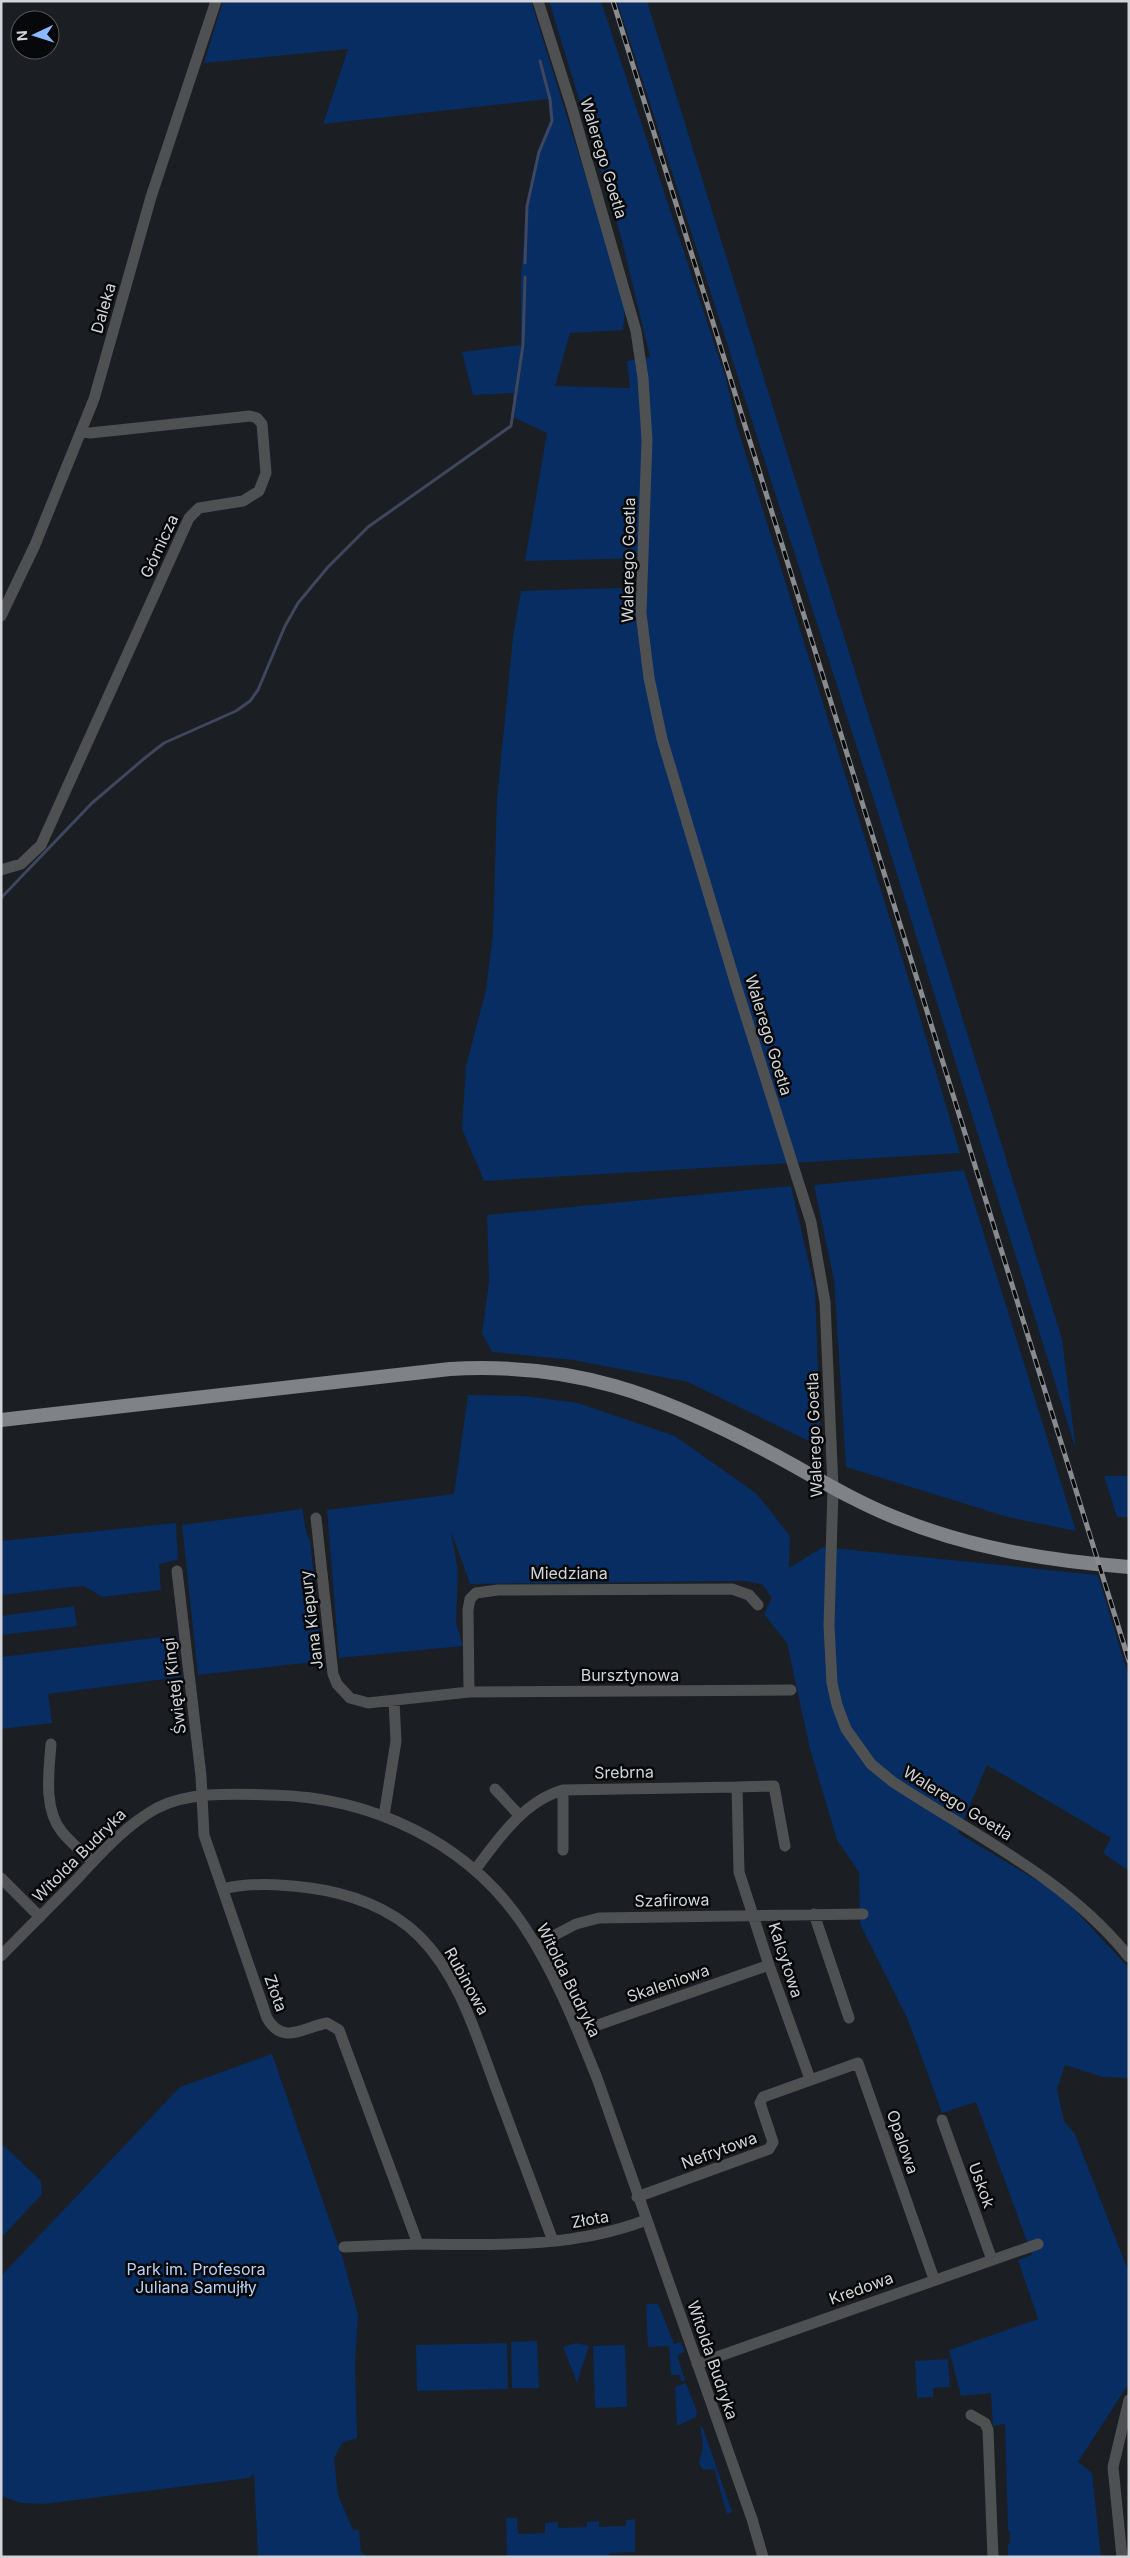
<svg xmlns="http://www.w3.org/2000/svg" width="1130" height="2558" viewBox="0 0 1130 2558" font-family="Inter,sans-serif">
  <rect width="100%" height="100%" fill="#1b1e22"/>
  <path fill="#072d62" d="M223,1H531L597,213L625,311L623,330L570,333L555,386L630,388L627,361L650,357L621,237L549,1H601L726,379L737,426L912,990L960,1153L484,1181L462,1129L466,1066L486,990L493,933L497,799L513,637L521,591L648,587V558L525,561L547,433L513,417V393L473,395L462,352L521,345V278L526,206L537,152L550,121L548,99L323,124L348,49L204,63Z
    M617,1H647L1062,1339L1076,1450L877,810Z
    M964,1170L1076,1531L1008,1517L846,1467L834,1280L814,1185Z
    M791,1186L815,1289L821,1447L688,1382L573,1360L492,1352L482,1333L489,1282L487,1215Z
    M468,1395L524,1396L578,1403L675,1436L757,1494L790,1536L789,1568L823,1547L1098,1575L1129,1678V1871L1103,1853L1111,1838L987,1765L958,1833L1060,1894L1129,1968V2078L1103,2077L1065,2065L1057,2089L1064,2121L1075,2134L1129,2273V2383L1078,2462L1092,2473L1101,2557H1008V2544L1010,2543V2531H1008L1005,2424L993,2426L991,2393L961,2396L949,2350L1038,2319L1018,2260L1032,2255L976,2102L942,2113L908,2020L860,1924L859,1872L837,1840L810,1749L787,1643L764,1614L772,1598L762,1584L744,1581L470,1584L451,1531L458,1572L456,1623L463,1646L339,1658L327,1510L454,1494Z
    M1104,1476H1129V1517H1117Z
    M302,1509L307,1535L310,1540L323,1661L198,1675L182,1525Z
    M176,1523L178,1560L159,1564L161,1590L102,1597L84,1586L72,1587L1,1595V1541Z
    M74,1606L77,1626L1,1635V1616Z
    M177,1635L181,1677L48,1694L52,1723L1,1729V1657Z
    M272,2054L343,2259L358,2315L355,2363L357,2438L342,2443L334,2458L338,2495L353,2530H359L361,2552L367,2557H258L254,2473L249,2478L44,2504L21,2503L1,2496V2276L180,2087Z
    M1,2143L41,2181L42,2194L1,2238Z
    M646,2304H658L674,2344L681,2342L685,2352L677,2355L685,2380L681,2382L680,2375H671L669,2346L648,2347Z
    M537,2341L539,2388H512L511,2342Z
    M507,2343L508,2389L417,2391L416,2345Z
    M576,2343L589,2346L577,2383L563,2347Z
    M625,2345L627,2407L595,2408L593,2346Z
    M948,2359L950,2387L933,2388V2397L917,2398L915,2361Z
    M686,2383L697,2412L696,2417L677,2426L675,2387Z
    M700,2426L703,2428L732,2512L727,2514L714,2469L704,2470C696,2463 700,2459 702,2451C704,2445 701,2433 700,2426Z
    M506,2518H517L518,2534L545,2533V2523L558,2522V2528L587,2527V2522L599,2521V2527L626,2526V2520L635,2519V2552L610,2553L608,2557H507Z"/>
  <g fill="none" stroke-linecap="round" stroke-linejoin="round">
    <path stroke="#3f465e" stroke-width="3" d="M525,263L527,206L539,152L552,121L550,99L540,61
      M1,898L92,803L146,757L164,743L236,711L250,701L258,690L285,626L298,603L328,567L368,527L511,426L523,345L525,277"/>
    <path stroke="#4f5052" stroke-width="11" d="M538,1L572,108L636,331L643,378L647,440L641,613L649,678L662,739L736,985L811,1222L825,1302L833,1488L829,1626L832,1683L837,1705L846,1729L871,1764L893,1782C975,1836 1067,1879 1129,1957
      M1,616L35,545L94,399L151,197L216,1
      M1,870L21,864L41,845L189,518L199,508L243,501L259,491L266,473L262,424L257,418L250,416L90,433L82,431
      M316,1518L333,1674L337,1684L350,1698L368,1703L469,1692L791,1690
      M177,1571L201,1776L204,1835L267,2018C283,2046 304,2027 327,2023L339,2030L418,2244L344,2247
      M469,1692L468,1610L470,1599L476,1593L498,1590L732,1589L749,1595L758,1605
      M51,1744C49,1771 43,1809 62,1832C71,1843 82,1852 93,1862
      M737,1787L774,1786L785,1846
      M495,1789L520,1816
      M563,1790V1850
      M384,1816L396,1741L394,1701
      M475,1870C498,1839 524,1801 563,1790L737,1787L739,1872L769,1965L810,2079
      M1,1878L40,1917
      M223,1889C250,1882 282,1884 310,1888C349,1893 391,1908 419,1936C460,1977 476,2035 496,2088C515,2139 534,2190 553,2241
      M814,1914L849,2018
      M536,1945L576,1924L599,1918L863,1914
      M1,1956C26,1930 52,1905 77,1879C101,1853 126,1825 157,1808C190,1791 236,1794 272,1795C371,1797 468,1842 524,1926C555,1973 576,2026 597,2078L752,2519L763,2557
      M578,2032L769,1965
      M942,2120L992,2260
      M637,2197L769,2149L773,2142L760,2103L763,2097L858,2063L934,2279
      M418,2244C494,2245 574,2248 646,2220
      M697,2364L1038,2244
      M971,2415L985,2423L988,2430L993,2557
      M1122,2557L1113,2467L1129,2400"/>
    <path stroke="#7f8286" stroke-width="14" d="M1,1420L450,1369C574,1362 659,1394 767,1451C809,1473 849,1499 894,1517C969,1548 1048,1561 1129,1567"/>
    <defs>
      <path id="rail" d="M613,1L1129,1661"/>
    </defs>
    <use href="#rail" stroke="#8a8b8f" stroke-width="5"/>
    <use href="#rail" stroke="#070809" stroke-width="3" stroke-dasharray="9" stroke-linecap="butt"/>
  </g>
  <g text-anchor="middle" stroke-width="5" stroke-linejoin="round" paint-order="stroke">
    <g font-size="16" fill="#d3d4d7" stroke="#070809">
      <text transform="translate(604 158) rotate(73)" y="6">Walerego Goetla</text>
      <text transform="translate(103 308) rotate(-74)" y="6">Daleka</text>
      <text transform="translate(159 546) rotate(-65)" y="6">Górnicza</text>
      <text transform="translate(628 560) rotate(-89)" y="6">Walerego Goetla</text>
      <text transform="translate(769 1035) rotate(73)" y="6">Walerego Goetla</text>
      <text transform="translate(814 1435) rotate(-92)" y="6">Walerego Goetla</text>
      <text x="569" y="1579">Miedziana</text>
      <text transform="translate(311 1620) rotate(-97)" y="6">Jana Kiepury</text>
      <text x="630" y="1681">Bursztynowa</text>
      <text transform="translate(174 1686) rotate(-97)" y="6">Świętej Kingi</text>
      <text transform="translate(624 1772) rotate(-1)" y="6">Srebrna</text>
      <text transform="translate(958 1803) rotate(32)" y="6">Walerego Goetla</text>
      <text transform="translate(79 1855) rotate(-45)" y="6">Witolda Budryka</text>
      <text transform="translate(672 1900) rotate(-1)" y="6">Szafirowa</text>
      <text transform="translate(786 1960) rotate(72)" y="6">Kalcytowa</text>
      <text transform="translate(569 1980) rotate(64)" y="6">Witolda Budryka</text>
      <text transform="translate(467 1981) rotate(61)" y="6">Rubinowa</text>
      <text transform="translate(668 1983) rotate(-19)" y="6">Skaleniowa</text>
      <text transform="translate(276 1993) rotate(70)" y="6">Złota</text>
      <text transform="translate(903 2142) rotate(71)" y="6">Opalowa</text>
      <text transform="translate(719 2150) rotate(-20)" y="6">Nefrytowa</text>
      <text transform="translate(982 2185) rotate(70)" y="6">Uskok</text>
      <text transform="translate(590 2219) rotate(-10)" y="6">Złota</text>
      <text transform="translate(861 2288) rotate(-20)" y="6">Kredowa</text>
      <text transform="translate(713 2360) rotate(71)" y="6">Witolda Budryka</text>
    </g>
    <g font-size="16" fill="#b8d1f7" stroke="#070809">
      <text x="196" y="2275">Park im. Profesora<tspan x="196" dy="18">Juliana Samujłły</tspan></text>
    </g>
  </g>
  <rect width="1130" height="2558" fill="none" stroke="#d3d4d7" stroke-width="5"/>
  <g transform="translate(35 35) rotate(266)"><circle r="24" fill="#070809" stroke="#595a5b"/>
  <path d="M0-4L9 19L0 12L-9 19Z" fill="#8cb9fc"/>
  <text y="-8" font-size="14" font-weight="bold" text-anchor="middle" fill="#d3d4d7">N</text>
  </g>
</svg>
